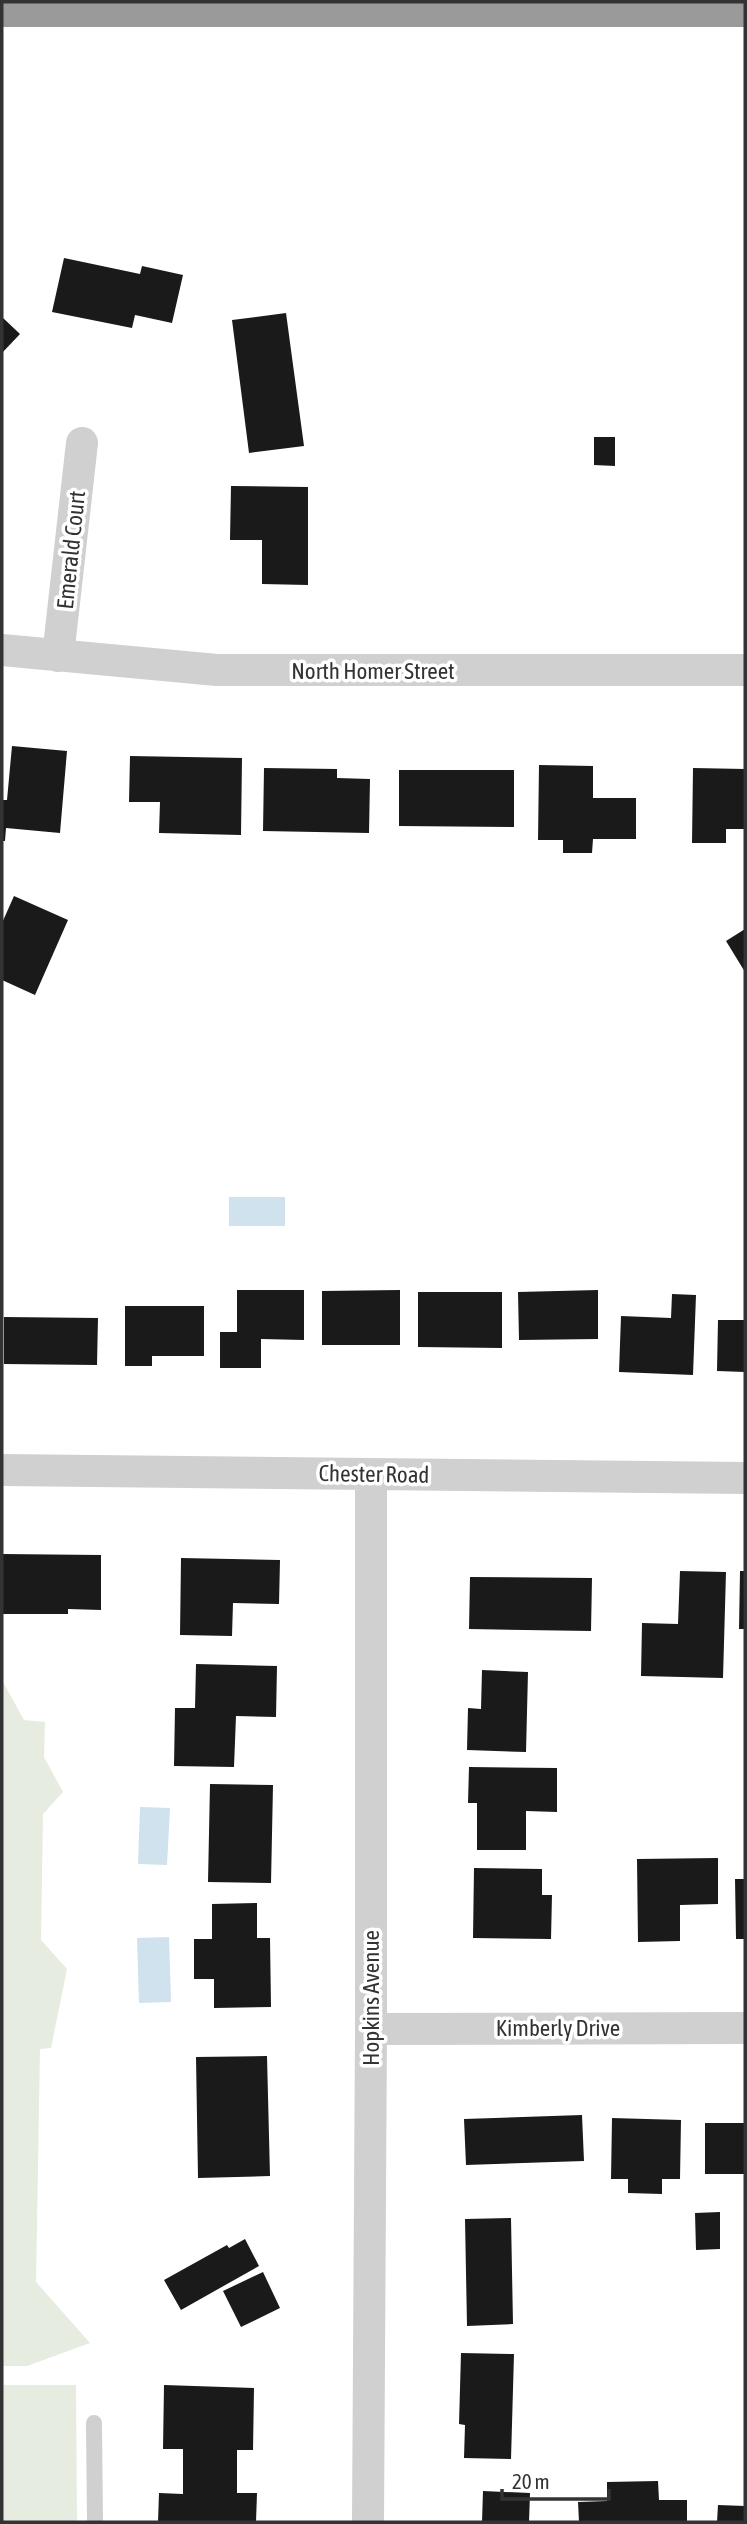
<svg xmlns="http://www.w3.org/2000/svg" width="747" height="2524" viewBox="0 0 747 2524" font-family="'Asap Condensed',sans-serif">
  <rect width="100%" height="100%" fill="#fff"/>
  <path fill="#e6ecdf" d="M2,1680L24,1720L45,1722L44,1757L63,1792L43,1814L41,1940L67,1969L51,2048L40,2049L36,2282L90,2343L27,2366H2Z
    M2,2385H76L77,2522H2Z"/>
  <path fill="#cfe2ee" d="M229,1197H285V1226H229Z
    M140,1807L170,1808L167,1865L138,1864Z
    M169,1937L171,2002L139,2003L137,1938Z"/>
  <path fill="#1a1a1a" d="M64,258L140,274L142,266L183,275L172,323L135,315L132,328L52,312Z
    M286,313L304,446L249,453L232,320Z
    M2,317L20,334L2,353Z
    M594,437H615V466L594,465Z
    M231,486L308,487V585L262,584V540H230Z
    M12,746L67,751L60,833L6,828L5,841H2V800H7Z
    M130,756L242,758L241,835L159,833L160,802H129Z
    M539,765L593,766V798H636V839H593L592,853H563V840H538Z
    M264,768L337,769V778L370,779L369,833L263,831Z
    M693,768L745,769V829H726V843H692Z
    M399,770H514V827L399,826Z
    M14,896L68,920L35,995L2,980V923Z
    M745,929V972L726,941Z
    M237,1290H304V1340L261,1339V1368H220V1332H237Z
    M400,1290V1345H322V1291Z
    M598,1290V1339L519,1340L518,1292Z
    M418,1292H502V1348L418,1347Z
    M672,1294L696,1295L693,1375L619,1372L621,1316L671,1318Z
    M125,1306H204V1356H152V1366H125Z
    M4,1317L98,1318L97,1365L4,1364Z
    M718,1320H745V1372L717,1371Z
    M2,1554L101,1555V1610L68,1609V1614H2Z
    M181,1558L280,1560L279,1604L233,1603L232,1636L180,1635Z
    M680,1571L726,1572L723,1678L641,1676L642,1623L678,1624Z
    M740,1571H745V1629H739Z
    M470,1577L592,1578L591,1631L469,1629Z
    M196,1664L277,1666L276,1717L236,1716L234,1767L174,1766L175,1708H195Z
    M482,1670L528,1672L526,1752L467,1750L468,1708L481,1709Z
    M469,1767L557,1768V1812L526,1811V1850H477V1803H468Z
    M210,1784L273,1785L271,1883L208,1882Z
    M718,1858V1904L680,1905V1941L638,1942L637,1859Z
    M474,1868L542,1869V1895H552L551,1939L473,1938Z
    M735,1879H745V1939H736Z
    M257,1903V1938H270L271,2007L214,2008V1979H194V1939H212V1904Z
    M267,2056L270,2176L198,2178L196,2057Z
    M582,2115L584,2161L466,2165L464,2119Z
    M612,2118L681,2120L680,2179H662V2194L628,2193V2179H611Z
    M705,2123H745V2174H705Z
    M720,2212V2249L696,2250L695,2213Z
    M511,2218L513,2324L467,2326L465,2219Z
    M245,2239L259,2266L181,2310L164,2280L227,2245L229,2248Z
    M263,2272L280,2308L241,2327L223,2291Z
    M461,2353L514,2354L511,2459L464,2458L465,2425L459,2424Z
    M164,2385L254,2388L253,2450H237V2493H257L256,2522H158L159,2493L183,2494V2449H163Z
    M658,2481L659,2500H687V2522H579L578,2502L607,2501V2482Z
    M483,2491L530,2493L529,2522H482Z
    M718,2505L745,2506V2522H717Z"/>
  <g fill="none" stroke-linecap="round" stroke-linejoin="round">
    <path stroke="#d0d0d0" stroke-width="16" d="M94,2423L95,2522"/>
    <path stroke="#d0d0d0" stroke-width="32" d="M2,650L217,670H745
      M58,656L82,443
      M2,1470L745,1478
      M371,2029L745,2028
      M368,2522L371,2029V1474"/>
    <path stroke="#9a9a9a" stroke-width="38" d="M2,8H745"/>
  </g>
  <g text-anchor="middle" stroke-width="7" stroke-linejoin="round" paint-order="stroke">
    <g font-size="23" fill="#333" stroke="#fff">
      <text transform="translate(71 550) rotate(-84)" y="8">Emerald Court</text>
      <text x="373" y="679">North Homer Street</text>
      <text transform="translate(374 1474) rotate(1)" y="8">Chester Road</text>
      <text transform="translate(371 1998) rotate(-90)" y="8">Hopkins Avenue</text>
      <text x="558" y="2036">Kimberly Drive</text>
    </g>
  </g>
  <rect width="747" height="2524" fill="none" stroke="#333333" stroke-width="7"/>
  <path d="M502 2489v10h107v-10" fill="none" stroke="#333333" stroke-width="3.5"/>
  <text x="512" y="2489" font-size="21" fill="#333333" stroke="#ffffff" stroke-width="5" paint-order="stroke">20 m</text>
</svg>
